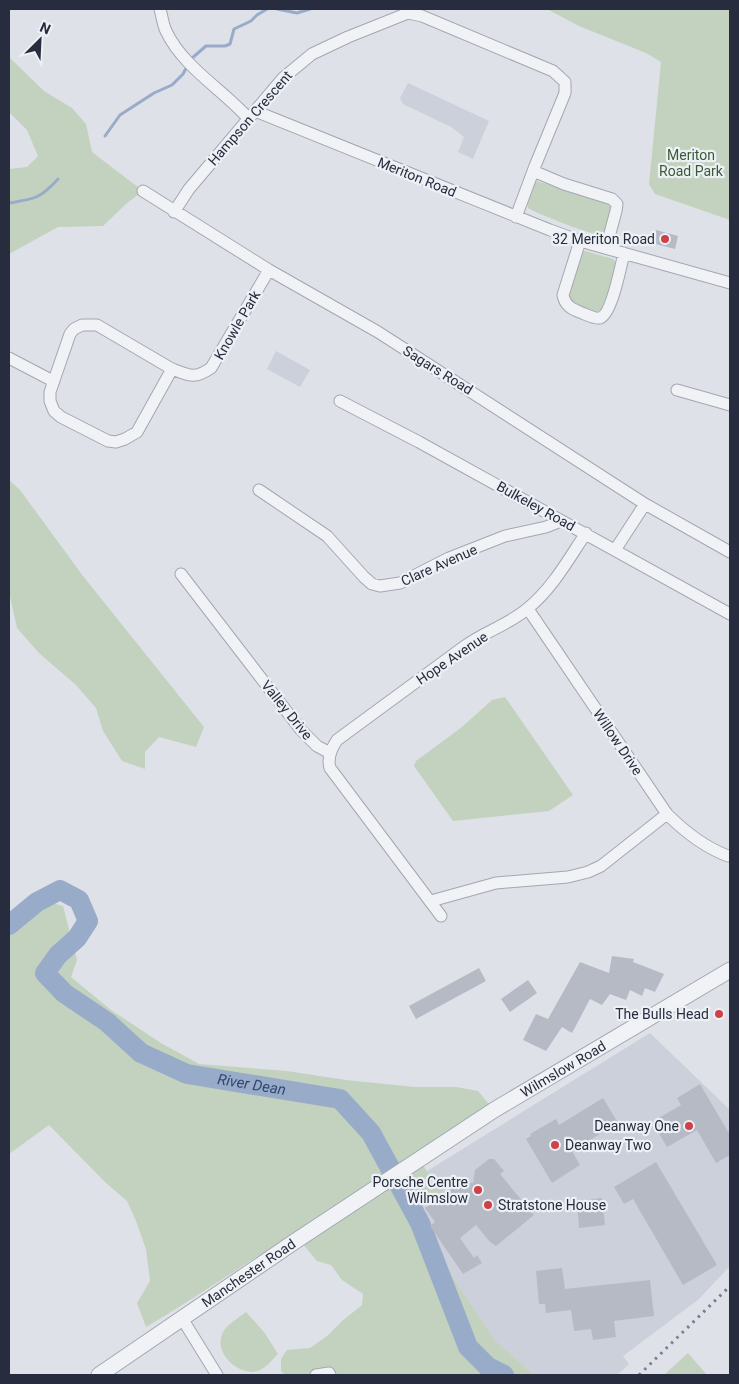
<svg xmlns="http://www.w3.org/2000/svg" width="739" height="1384" viewBox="0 0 739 1384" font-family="Roboto,sans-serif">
  <rect width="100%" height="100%" fill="#dee1e8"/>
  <path fill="#ccd0da" d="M408,83L489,121L473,159L458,152L464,137L451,127L403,104L400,98Z
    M276,351L310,370L300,387L267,369Z
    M650,1033L730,1110V1266L699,1299L623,1356L629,1364L617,1375H534L495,1340L456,1282L435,1243L423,1205L442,1192L427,1171Z"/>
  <path fill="#c2d2bf" d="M547,9H730V220L655,194L649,184L661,62L646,53L579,26Z
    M9,57L44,91L72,108L86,124L92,152L143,191L127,203L103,226L58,227L9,254V169L27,167L38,156L27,130L9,112Z
    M537,181L605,202C618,209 608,223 604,235C595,237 538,214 528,208C526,200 531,186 537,181Z
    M585,251L613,259L617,265L604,308C596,316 582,308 573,305L568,296L581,252Z
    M9,480L20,490L83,576L204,727L196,747L159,737L145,752V769L122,761L103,731L96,708L76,685L39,653L17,628L9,592Z
    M505,697L573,795L549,811L453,821L414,766L416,761L462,727L492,700Z
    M41,900L63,906L77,960L71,977L111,1010L161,1043L199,1064L287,1071L346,1080L415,1087H456L478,1091L494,1110L418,1159L443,1192L423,1205L435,1243L456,1282L495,1340L534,1375H285L281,1371V1359L287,1350L310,1348L327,1336L342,1321L362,1305L363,1294L342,1280L331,1265L317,1261L303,1244L328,1213C266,1248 208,1291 146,1327L137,1303L150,1281L146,1249L136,1221L127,1201L106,1183L49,1125L9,1154V931Z
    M246,1312L264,1332L278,1354C271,1361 264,1371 253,1372C233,1372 211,1349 225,1329C230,1323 239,1317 246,1312Z
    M688,1353L707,1375H664Z"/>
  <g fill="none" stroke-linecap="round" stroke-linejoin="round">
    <path stroke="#98abc9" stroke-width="3" d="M277,9L297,13L310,9
      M105,136L120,115L154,93L172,85L183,74L191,59L206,46H225L230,44L234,29L251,21L257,15L267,9
      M9,203C34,199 40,199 58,179"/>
    <path stroke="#98abc9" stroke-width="20" id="s1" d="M9,925L37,902L60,890L79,900L88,921L77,938L58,955L45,973L64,993L107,1022L141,1053L187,1074L340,1099L371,1133L420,1223L468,1347L488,1367L504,1375"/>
  </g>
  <path fill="#b5bac5" d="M656,230L678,236L675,249L652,243Z
    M612,956L634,959L633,962L664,974L655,992L645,988L642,996L630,990L626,1000L610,994L602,1005L590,999L572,1033L562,1027L546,1051L523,1040L536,1014L548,1019L580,962L609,973Z
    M479,968L486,981L416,1019L409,1006Z
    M528,980L537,993L510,1012L501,999Z
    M700,1084L730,1135V1155L716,1163L697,1130L667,1147L652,1122L681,1105L677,1098Z
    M603,1098L618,1123L572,1151L580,1165L552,1183L526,1139L531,1136L530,1134L556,1119L559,1125Z
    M489,1159H494L504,1171L500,1174L534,1215L496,1246L490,1242L476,1225L460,1238L474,1258L477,1255L482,1263L463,1274L430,1226L435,1222L425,1208L443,1196L460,1181L473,1183L475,1170Z
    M656,1162L717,1265L683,1285L633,1199L624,1204L614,1187Z
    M602,1198L605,1225L579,1228L577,1201Z
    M562,1268L565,1289L650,1280L654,1316L614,1321L616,1337L593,1340L591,1329L574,1331L571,1310L546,1313L545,1304H539L536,1271Z"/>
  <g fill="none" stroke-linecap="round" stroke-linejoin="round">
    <defs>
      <path id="minor" d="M160,9C162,16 163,25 166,31C183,67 222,89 248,118
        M255,111L550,230L580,241L730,283
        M533,171L564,184L612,199L617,204L616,211L606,248
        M143,191L269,270L378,332L645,504L730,552
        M174,212L189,189L283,78L312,54L348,37L408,13L422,16L553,71L565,82V93L535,166L516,217
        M580,241L563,295C565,306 572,309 582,313C587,315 595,319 600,318C612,314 621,265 624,253
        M9,358L53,381
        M172,369L97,325H82L74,329L70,334L50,392V401L54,411L61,417L108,441L116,442L125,439L137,432L172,369C190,376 195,379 211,368L269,270
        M677,390L730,405
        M340,401L419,442L730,614
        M259,490L327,536L364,577L372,584L380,586L400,583L449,558L505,536L546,527L561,521
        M615,550L645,504
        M181,574L301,730L317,746L330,753
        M528,609L667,814C685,832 704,847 728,856
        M431,901L496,883L568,877L588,872L601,866L667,814
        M441,916L330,768C327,758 331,749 337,740L465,646C484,632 508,625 527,609C552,589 568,560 586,533
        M183,1320L217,1375
        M316,1375L329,1373L330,1375"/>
      <g id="tertiary">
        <path id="s2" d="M99,1375L294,1242L494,1110L730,970"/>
      </g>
    </defs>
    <use href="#minor" stroke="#a3a7b2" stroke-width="13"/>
    <use href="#tertiary" stroke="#a3a7b2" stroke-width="17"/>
    <use href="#minor" stroke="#f1f2f6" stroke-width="11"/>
    <use href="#tertiary" stroke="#f1f2f6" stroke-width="15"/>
    <path stroke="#777f92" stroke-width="3" stroke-dasharray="2.5 5" stroke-linecap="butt" d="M639,1375L730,1286"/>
  </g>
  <g fill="#cf4148" stroke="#edf0f5" stroke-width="2">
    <circle cx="665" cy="239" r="5"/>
    <circle cx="719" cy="1014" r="5"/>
    <circle cx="689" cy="1126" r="5"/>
    <circle cx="555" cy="1145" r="5"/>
    <circle cx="478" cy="1190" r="5"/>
    <circle cx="488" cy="1205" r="5"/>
  </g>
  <g text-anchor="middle" stroke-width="4.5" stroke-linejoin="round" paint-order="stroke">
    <g font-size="14" fill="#272d3f" stroke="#edf0f5">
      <text transform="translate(250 118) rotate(-49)" y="5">Hampson Crescent</text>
      <text transform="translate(417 177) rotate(22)" y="5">Meriton Road</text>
      <text transform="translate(237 325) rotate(-60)" y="5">Knowle Park</text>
      <text transform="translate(438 370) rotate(32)" y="5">Sagars Road</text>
      <text transform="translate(536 506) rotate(29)" y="5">Bulkeley Road</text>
      <text transform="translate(439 565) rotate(-24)" y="5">Clare Avenue</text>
      <text transform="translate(452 658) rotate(-34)" y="5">Hope Avenue</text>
      <text transform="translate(287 710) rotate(51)" y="5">Valley Drive</text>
      <text transform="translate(618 742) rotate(56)" y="5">Willow Drive</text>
      <text dy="5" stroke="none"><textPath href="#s2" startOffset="556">Wilmslow Road</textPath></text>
      <text dy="5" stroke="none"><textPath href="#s2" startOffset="181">Manchester Road</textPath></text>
    </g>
    <g font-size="14" fill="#385b34" stroke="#edf0f5">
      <text x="691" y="160">Meriton<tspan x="691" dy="16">Road Park</tspan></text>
    </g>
    <g font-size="14" fill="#272d3f" stroke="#edf0f5" text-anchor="end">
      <text x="655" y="244">32 Meriton Road</text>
      <text x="709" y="1019">The Bulls Head</text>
      <text x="679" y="1131">Deanway One</text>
      <text x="565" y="1150" text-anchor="start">Deanway Two</text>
      <text x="468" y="1187">Porsche Centre<tspan x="468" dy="16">Wilmslow</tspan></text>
      <text x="498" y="1210" text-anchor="start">Stratstone House</text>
    </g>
    <g font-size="15" font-style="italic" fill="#314873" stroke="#edf0f5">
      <text dy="5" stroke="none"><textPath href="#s1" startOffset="416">River Dean</textPath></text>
    </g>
  </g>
  <rect width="739" height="1384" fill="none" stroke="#272d3f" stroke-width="20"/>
  <g transform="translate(40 40) rotate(24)" stroke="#edf0f5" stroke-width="4" paint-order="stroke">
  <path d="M0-4L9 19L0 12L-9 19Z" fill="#272d3f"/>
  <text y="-8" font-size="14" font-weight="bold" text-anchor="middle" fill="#272d3f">N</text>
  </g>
</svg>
